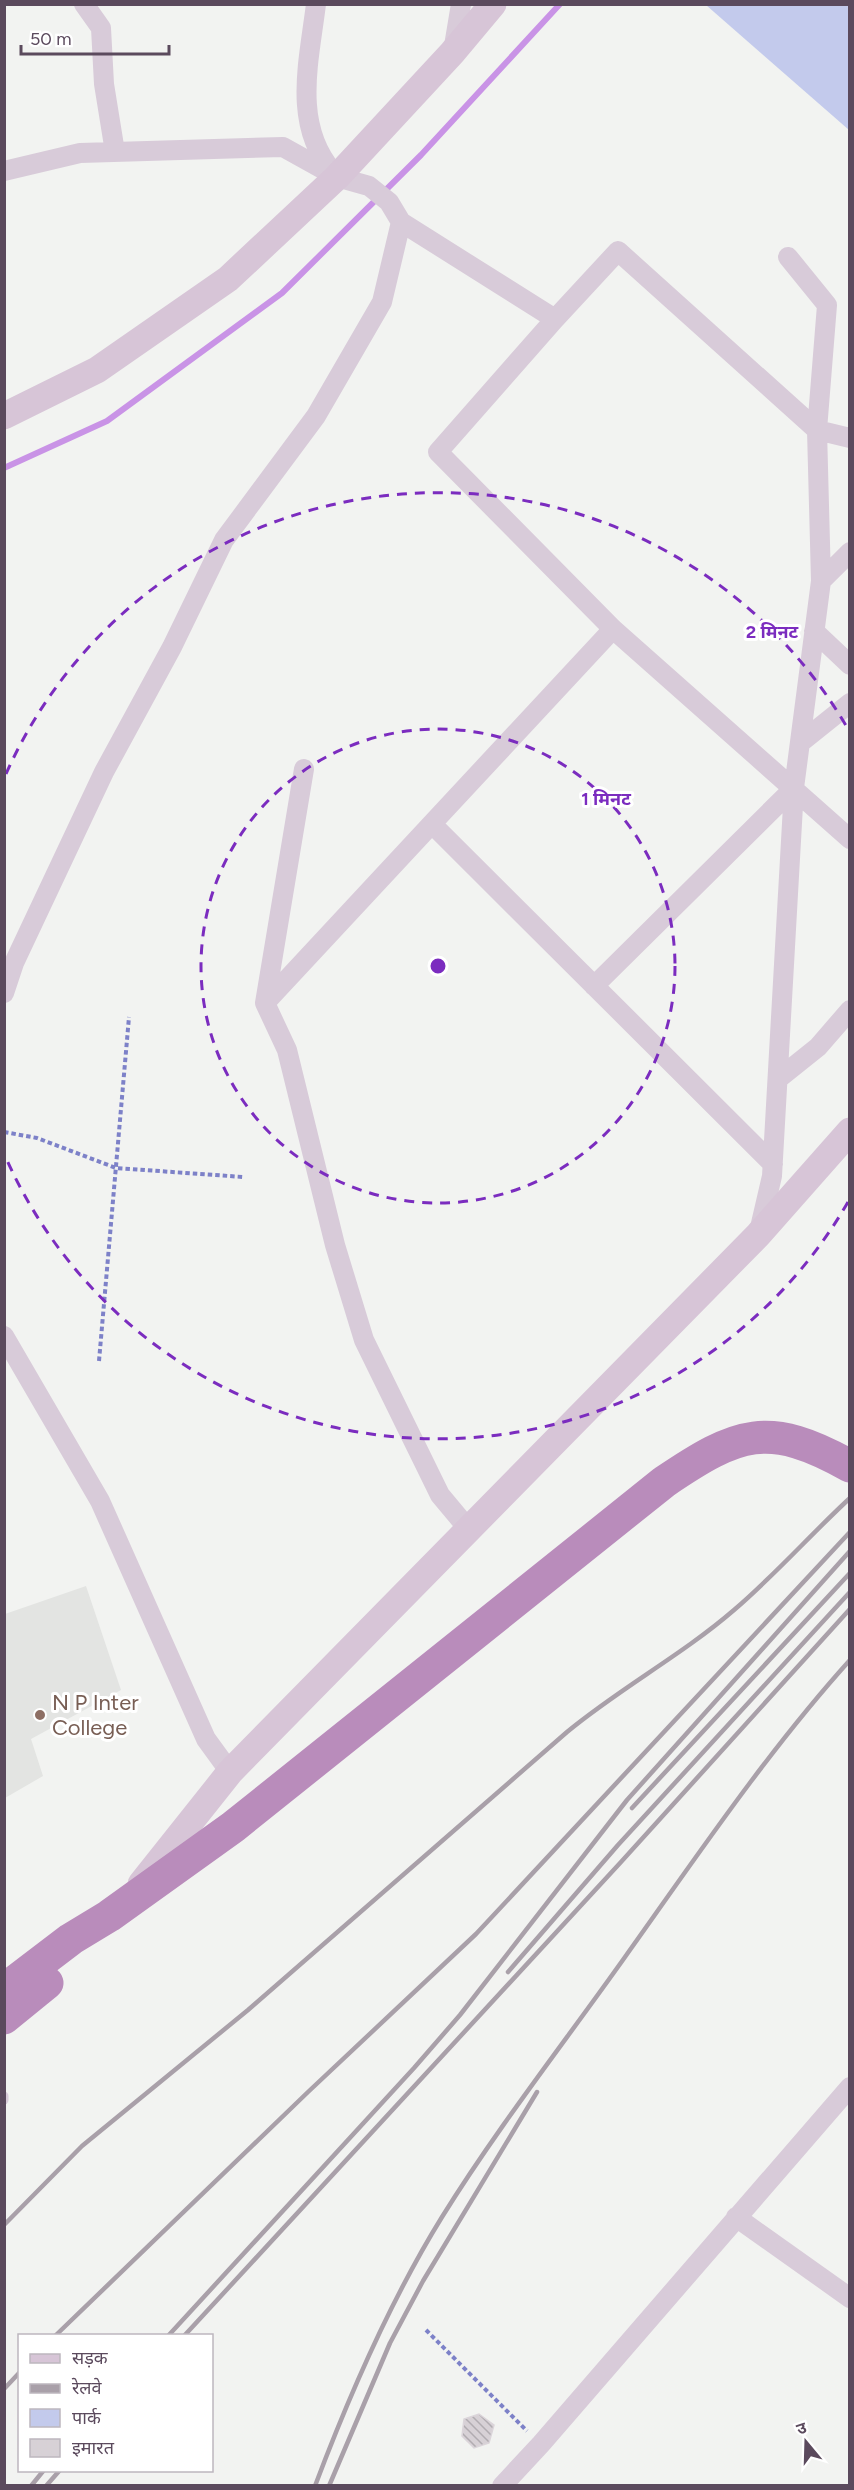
<svg xmlns="http://www.w3.org/2000/svg" width="854" height="2490" viewBox="0 0 854 2490" font-family="Figtree,'Noto Sans Devanagari',sans-serif">
  <defs>
    <pattern id="building-back-hatch" width="6" height="6" patternUnits="userSpaceOnUse" patternTransform="scale(1.5)"><rect width="6" height="6" fill="#d7d1d6"/><path d="M-1 5l2 2M0 0l6 6M5-1l2 2" fill="none" stroke="#b1acb1"/></pattern>
  </defs>
  <rect width="100%" height="100%" fill="#f2f3f1"/>
  <path fill="#e3e4e2" d="M86,1586L121,1690L31,1739L43,1776L5,1798V1614Z"/>
  <path fill="#c3caec" d="M706,5H849V130Z"/>
  <g fill="none" stroke-linecap="round" stroke-linejoin="round">
    <path stroke="#c993e6" stroke-width="6" d="M4,468L107,421L282,293L421,155L560,4"/>
  </g>
  <path fill="url(#building-back-hatch)" stroke="#dbd5da" stroke-width="1.5" d="M479,2414L494,2425L489,2443L474,2448L462,2436L464,2419Z"/>
  <g fill="none" stroke-linecap="round" stroke-linejoin="round">
    <path stroke="#7d81c8" stroke-width="4" stroke-dasharray="4.5 3" stroke-linecap="butt" d="M4,1132L37,1138L116,1168L243,1177
      M99,1361L129,1017
      M426,2330L527,2431"/>
    <path stroke="#d8cbd9" stroke-width="9" d="M4,2096V2100"/>
    <path stroke="#d8cbd9" stroke-width="20" d="M84,4L101,28L104,84L115,152
      M316,4C309,62 292,124 333,172
      M453,52L461,4
      M4,171L80,153L283,147L337,177L369,186L389,202L401,222L382,302L316,416L224,540L172,647L104,772L14,963L4,993
      M401,222L555,319L618,251L817,430L850,438
      M788,257L827,305L817,430L821,581
      M555,319L438,452L613,629L850,839
      M814,631L850,665
      M800,743L850,703
      M304,769L265,1003L287,1050L335,1245L364,1340L440,1495L470,1531
      M433,825L773,1164
      M594,986L794,788
      M265,1003L613,629
      M778,1079L818,1047L850,1010
      M759,1232L772,1176L794,788L821,581L850,552
      M4,1336L100,1501L206,1739L230,1772
      M736,2217L850,2298
      M502,2486L541,2444L850,2087"/>
    <path stroke="#d7c5d7" stroke-width="27" d="M4,416L97,370L228,279L337,177L452,53L493,4
      M141,1884L230,1772L758,1235L850,1131"/>
    <path stroke="#b98cbb" stroke-width="33" d="M4,1990L71,1939L109,1916L233,1827L664,1482C738,1432 768,1420 850,1466
      M4,2018L47,1983"/>
    <path stroke="#a9a0a9" stroke-width="4.5" d="M632,1808L850,1573
      M508,1972L618,1845L850,1592
      M4,2225L82,2146L248,2010L567,1732C620,1688 682,1655 734,1610C775,1575 810,1535 850,1498
      M55,2336L308,2092L476,1934L850,1532
      M168,2336L414,2068L460,2015L627,1800L850,1551
      M184,2336L621,1862L850,1609
      M4,2389L20,2372
      M31,2486L44,2470
      M46,2486L60,2470
      M315,2486C350,2393 390,2301 442,2217C498,2127 564,2043 625,1957C697,1856 767,1752 850,1660
      M329,2486L390,2343L423,2281L537,2092"/>
  </g>
  <g fill="none" stroke="#7b2cbf" stroke-width="3" stroke-dasharray="10 8">
    <circle cx="438" cy="966" r="237"/>
    <path d="M848 1202A473 473 0 0 1 6 1158M6 774A473 473 0 0 1 848 729"/>
  </g>
  <circle fill="#8d6e63" stroke="#fff" stroke-width="2" cx="40" cy="1715" r="6"/>
  <g text-anchor="middle" stroke-width="6" stroke-linejoin="round" paint-order="stroke">
    <g font-size="22" fill="#785e54" stroke="#fff" text-anchor="start">
      <text x="52" y="1710">N P Inter<tspan x="52" dy="25">College</tspan></text>
    </g>
  </g>
  <circle cx="438" cy="966" r="9" fill="#7b2cbf" stroke="#fff" stroke-width="3"/>
  <g font-size="18" text-anchor="middle" font-weight="bold" fill="#7b2cbf" stroke="#fff" stroke-width="6" stroke-linejoin="round" paint-order="stroke">
    <text x="772" y="638">2 मिनट</text>
    <text x="606" y="805">1 मिनट</text>
  </g>
  <rect width="854" height="2490" fill="none" stroke="#5b4a5d" stroke-width="12"/>
  <rect x="18" y="2334" width="195" height="138" fill="#ffffff" stroke="#bdb7be" stroke-width="1.5"/>
  <rect x="30" y="2354" width="30" height="9" fill="#d7c5d7" stroke="#bdb7be" stroke-width="1.5"/>
  <text x="72" y="2364" font-size="18" fill="#5b4a5d">सड़क</text>
  <rect x="30" y="2384" width="30" height="9" fill="#a9a0a9" stroke="#bdb7be" stroke-width="1.5"/>
  <text x="72" y="2394" font-size="18" fill="#5b4a5d">रेलवे</text>
  <rect x="30" y="2409" width="30" height="18" fill="#c3caec" stroke="#bdb7be" stroke-width="1.5"/>
  <text x="72" y="2424" font-size="18" fill="#5b4a5d">पार्क</text>
  <rect x="30" y="2439" width="30" height="18" fill="#d7d1d6" stroke="#bdb7be" stroke-width="1.5"/>
  <text x="72" y="2454" font-size="18" fill="#5b4a5d">इमारत</text>
  <g transform="translate(806 2442) rotate(341)" stroke="#ffffff" stroke-width="4.5" paint-order="stroke">
  <path d="M0-4.5L10 22L0 15L-10 22Z" fill="#5b4a5d"/>
  <text y="-9" font-size="16" font-weight="bold" text-anchor="middle" fill="#5b4a5d">उ</text>
  </g>
  <path d="M21 45v9h148v-9" fill="none" stroke="#5b4a5d" stroke-width="3"/>
  <text x="30" y="45" font-size="18" fill="#5b4a5d" stroke="#ffffff" stroke-width="4.5" paint-order="stroke">50 m</text>
</svg>
